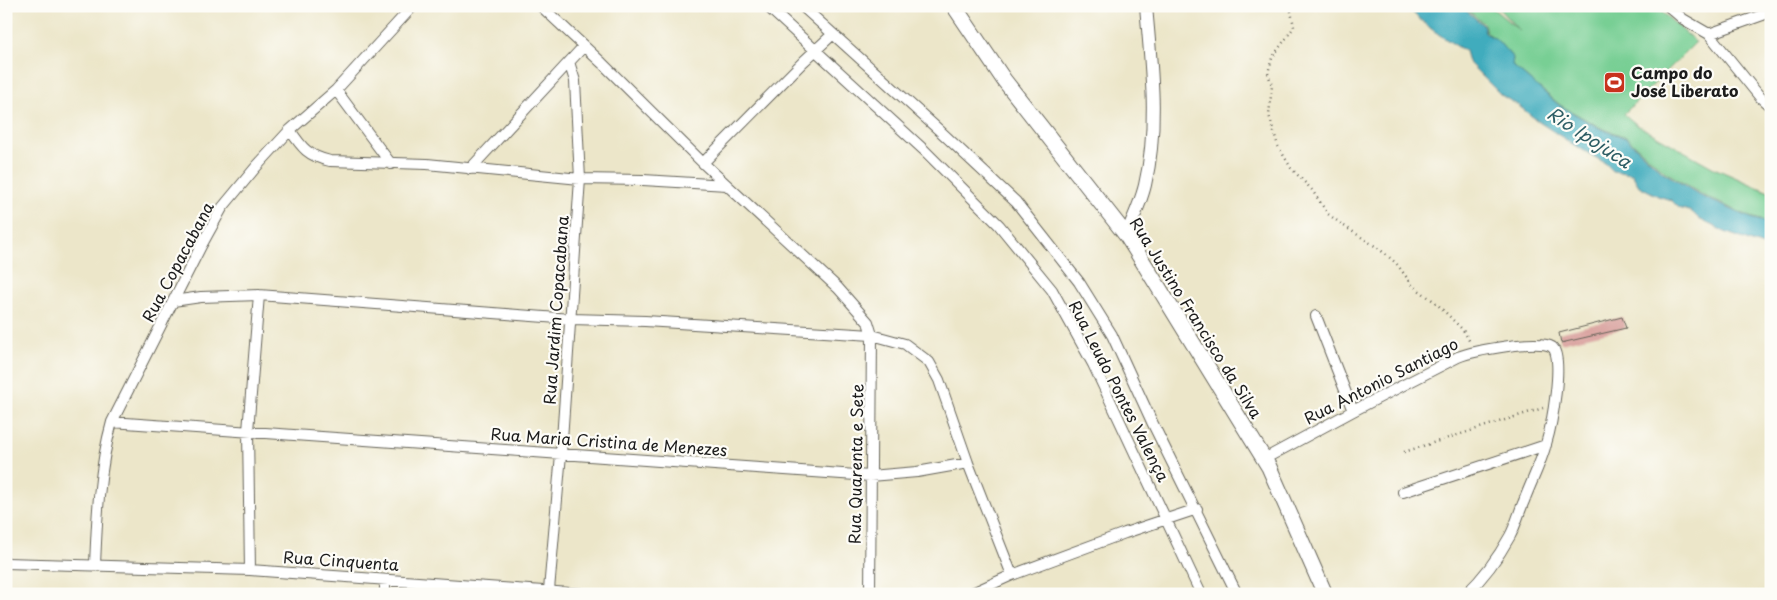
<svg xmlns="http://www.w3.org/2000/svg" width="1777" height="600" viewBox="0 0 1777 600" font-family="'Playpen Sans',sans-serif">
  <rect width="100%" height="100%" fill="#fdfcf7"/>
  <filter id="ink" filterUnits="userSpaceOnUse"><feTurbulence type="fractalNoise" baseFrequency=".02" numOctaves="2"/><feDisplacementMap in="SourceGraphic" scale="10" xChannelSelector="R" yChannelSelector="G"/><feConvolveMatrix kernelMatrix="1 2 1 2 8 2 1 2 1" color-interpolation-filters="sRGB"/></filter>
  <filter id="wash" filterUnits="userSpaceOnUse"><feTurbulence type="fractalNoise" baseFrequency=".0096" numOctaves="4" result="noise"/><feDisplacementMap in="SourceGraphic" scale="20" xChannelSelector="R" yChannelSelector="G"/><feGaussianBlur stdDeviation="1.12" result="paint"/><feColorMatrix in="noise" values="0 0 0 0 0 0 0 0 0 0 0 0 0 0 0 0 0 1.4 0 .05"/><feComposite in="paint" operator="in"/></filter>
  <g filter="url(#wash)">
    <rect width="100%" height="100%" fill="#ece6c9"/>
    <path fill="#78cf94" stroke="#4a7658" d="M1463,6H1490L1520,31L1496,6H1655L1696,42L1624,114L1637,125L1714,168L1771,193V223L1751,217L1704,196L1664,171L1626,137L1601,128L1560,105L1512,65L1513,58L1496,39L1486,32L1484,24Z"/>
    <path fill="#3facbd" stroke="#2e646c" d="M1407,6H1461L1483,25L1485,33L1496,39L1513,58L1512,65L1559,105L1601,129L1626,138L1663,172L1703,197L1751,218L1771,224V249L1725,232L1699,219L1692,212L1679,208L1671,200L1658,196L1639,186L1632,174L1613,171L1605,163L1571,143L1539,122L1519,106L1501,95L1468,62L1465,51C1442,37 1424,26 1407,6Z"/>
    <g id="blocks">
      <path fill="#d89f9b" d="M1622,317L1626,328L1561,343L1559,333Z"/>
    </g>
  </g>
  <g filter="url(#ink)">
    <use href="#blocks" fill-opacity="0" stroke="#656359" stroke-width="1"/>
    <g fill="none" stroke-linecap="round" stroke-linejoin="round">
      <defs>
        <path id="minor" d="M541,6L602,63L703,163L838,288L868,322L872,335L870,594
          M767,6L924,150L999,225L1052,290L1093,364L1201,594
          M802,6L939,130L1016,202L1079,282L1112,335L1152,422L1237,594
          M1668,6L1683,19L1709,34L1760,97L1771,107
          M1709,34L1771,12
          M336,90L391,164
          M290,130C302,148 308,156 330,161L427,164L580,179L643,180L727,185
          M703,163L804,61L833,34
          M470,169L583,47
          M173,301L201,297L259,295L571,319L645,321L872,335L905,344L929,362L939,380L968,463L1012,575
          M1316,316L1353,411
          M112,422L870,476L917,472L968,463
          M1264,459L1353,411L1458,357C1473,351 1539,338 1552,347C1565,357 1551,428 1546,444C1541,463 1531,482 1524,501C1519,512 1516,525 1510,536C1499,556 1483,578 1466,594
          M1403,492L1546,445
          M6,563L250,570L584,594
          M95,565C97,517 99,468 112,422L201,246L222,208L256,167L290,130L336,90L413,6
          M250,570L248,431L259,295
          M385,580V594
          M549,590L561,454L580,179L575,81L569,62
          M970,594L1012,575L1125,533L1197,509"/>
        <path id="tertiary" d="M1126,235C1133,219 1141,202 1145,185C1159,126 1151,66 1146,6"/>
        <path id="secondary" d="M954,6L1004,80L1126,235L1135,249L1269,467L1325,594"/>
      </defs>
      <use href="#minor" stroke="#656359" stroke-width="12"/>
      <use href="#tertiary" stroke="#656359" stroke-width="14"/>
      <use href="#secondary" stroke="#656359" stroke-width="17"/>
      <path stroke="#656359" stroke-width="2.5" stroke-dasharray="1 4" stroke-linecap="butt" d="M1290,6L1294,27L1272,58L1268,73L1272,86L1269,115L1278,146L1291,168L1312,190L1328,214L1344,226L1378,248L1396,263L1413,286L1435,302L1463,330L1470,342
        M1404,452L1543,408"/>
      <use href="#minor" stroke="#fff" stroke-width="10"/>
      <use href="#tertiary" stroke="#fff" stroke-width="12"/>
      <use href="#secondary" stroke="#fff" stroke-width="15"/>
    </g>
  </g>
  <defs>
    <symbol id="stadium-square" viewBox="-11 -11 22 22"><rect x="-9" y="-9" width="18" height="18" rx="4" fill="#c8321e" stroke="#fdfcf7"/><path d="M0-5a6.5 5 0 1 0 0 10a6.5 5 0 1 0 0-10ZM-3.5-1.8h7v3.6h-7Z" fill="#fff"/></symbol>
  </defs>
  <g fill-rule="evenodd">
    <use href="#stadium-square" x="1602" y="70" width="25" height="25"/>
  </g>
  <g text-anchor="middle" stroke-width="4.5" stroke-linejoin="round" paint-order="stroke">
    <g font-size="16" font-weight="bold" fill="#1c1c1c" stroke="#fdfcf7" text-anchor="start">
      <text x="1631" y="79">Campo do<tspan x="1631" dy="18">José Liberato</tspan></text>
    </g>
    <g font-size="16" fill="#1c1c1c" stroke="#fdfcf7">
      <text transform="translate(178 262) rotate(-62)" y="6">Rua Copacabana</text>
      <text transform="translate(556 310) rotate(-86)" y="6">Rua Jardim Copacabana</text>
      <text transform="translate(1196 318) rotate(58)" y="6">Rua Justino Francisco da Silva</text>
      <text transform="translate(1381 381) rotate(-27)" y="6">Rua Antonio Santiago</text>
      <text transform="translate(1119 391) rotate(63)" y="6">Rua Leudo Pontes Valença</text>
      <text transform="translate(609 442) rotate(4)" y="6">Rua Maria Cristina de Menezes</text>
      <text transform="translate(856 464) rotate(-89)" y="6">Rua Quarenta e Sete</text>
      <text transform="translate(341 561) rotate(4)" y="6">Rua Cinquenta</text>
    </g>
    <g font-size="18" font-style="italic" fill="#2c5d64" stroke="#fdfcf7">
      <text transform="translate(1589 138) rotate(33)" y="6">Rio Ipojuca</text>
    </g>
  </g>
  <rect width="1777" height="600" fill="none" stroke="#fdfcf7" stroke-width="25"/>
</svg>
